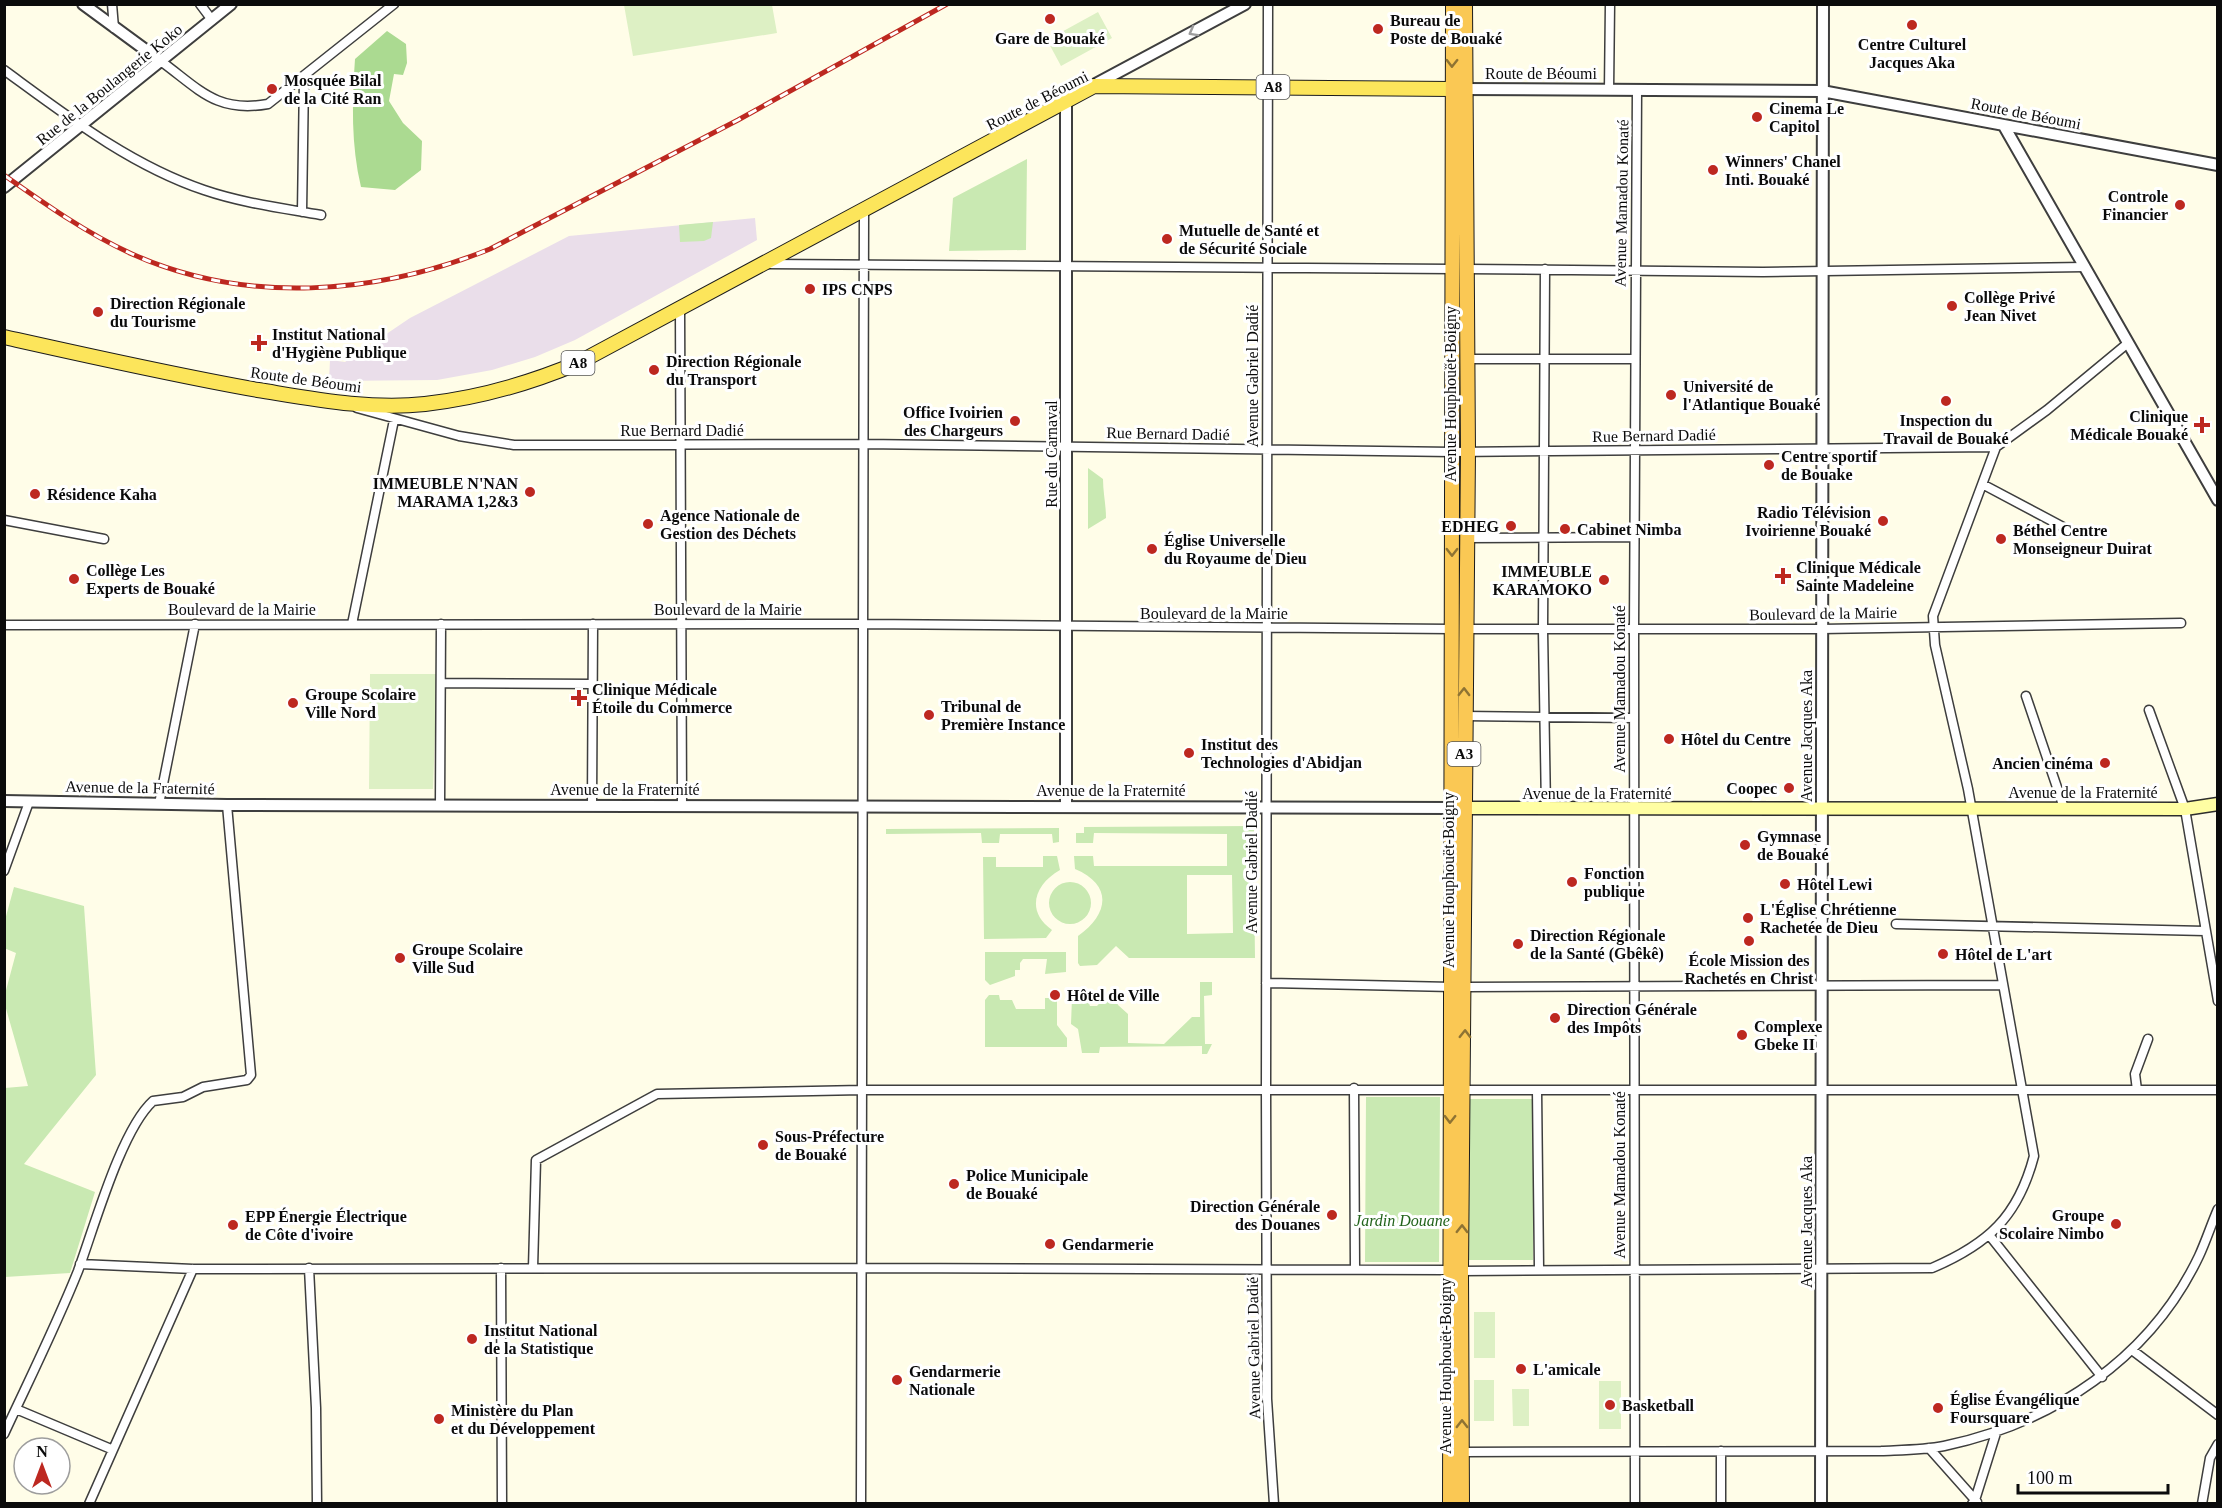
<svg xmlns="http://www.w3.org/2000/svg" width="2222" height="1508" viewBox="0 0 2222 1508" font-family="'Times New Roman',serif">
  <rect width="100%" height="100%" fill="#fffde8"/>
  <path fill="#eadeea" d="M755,218L757,240L575,340L535,357L492,370L437,380L329,381L330,360L345,362L410,318L569,236Z"/>
  <path fill="#c9e9b2" fill-rule="evenodd" d="M1027,159L1026,250L949,251L953,198Z
    M713,222L711,238L704,241L680,242L679,225Z
    M1088,468L1103,479C1103,493 1106,504 1106,518L1088,529Z
    M1254,826V855L1246,856V879H1254L1255,958H1129L1116,946L1097,965L1080,966L1078,963V936C1109,914 1113,885 1075,869L1074,856H1093L1094,866H1227V834L1094,833L1093,843H1076V833H1084V827ZM1187,875H1232L1233,933L1187,934Z
    M1059,828V842L1053,843L1052,834H1000L999,843H982L981,833L886,834V829Z
    M1043,856H1057L1060,870C1035,884 1025,911 1052,930L1046,938L984,939L983,857H996V867H1043Z
    M1049 903a21 21 0 1 1 42 0a21 21 0 1 1-42 0Z
    M14,887L84,906L96,1075L24,1164L95,1192L70,1273L5,1277V1088L28,1086L5,1005V994L16,953L4,948L5,920Z
    M985,952H1066V972L1045,974L1047,959H1023L1020,963V970H1015V976L990,985L985,980Z
    M1200,982H1212V995L1204,996L1205,1044H1212L1207,1054H1202V1046L1100,1047L1099,1053H1082L1078,1029L1071,1024L1072,998H1087L1090,1006H1097L1107,995L1114,994L1118,1005L1128,1014V1043L1164,1044L1192,1017H1200Z
    M989,995H999L1000,1000H1012L1016,1009H1045V998H1057V1025L1067,1038V1047H985V1000Z
    M1366,1097H1440L1439,1262H1365Z
    M1460,1099H1533V1260H1461Z"/>
  <path fill="#abda91" d="M387,31L406,44L407,63L403,75L394,74L389,101L403,123L422,141L421,170L395,190L361,187C351,145 352,102 355,59Z"/>
  <path fill="#ddf0c4" d="M624,5H772L777,33L633,56Z
    M1098,12L1112,38L1061,66L1047,40Z
    M370,674H437L433,789H369Z
    M1474,1312H1495V1358H1474Z
    M1474,1380H1494V1421H1474Z
    M1599,1381H1621V1429H1599Z
    M1512,1389H1529V1426H1513Z"/>
  <g fill="none" stroke-linecap="round" stroke-linejoin="round">
    <defs>
      <path id="minor" d="M112,4L114,28
        M200,4L212,20
        M1268,4L1266,1089L1267,1399L1274,1504
        M162,62C200,90 217,113 268,104L394,4
        M4,70C67,116 130,165 204,190C242,203 282,208 321,215
        M1609,90L1610,4
        M302,212L304,78
        M767,264L1454,269
        M1467,269L1763,272L2085,267
        M1545,269L1543,630L1546,809
        M680,309L682,805
        M1467,359H1635
        M357,408L459,436L514,445L864,444L1453,452L1996,447
        M1984,485L2067,529
        M4,520L104,539
        M1465,538L1634,537
        M352,624L394,420
        M4,625L863,624L1452,629
        M1465,629H1821L2181,623
        M441,683L593,684
        M2026,696L2064,808
        M2149,710L2185,809L2218,1001
        M1464,716L1634,718
        M159,804L195,624
        M440,805L441,624
        M592,805L593,624
        M4,871L29,802
        M1896,924L2205,931
        M1266,983L1452,987
        M1465,987L2002,985
        M1354,1088L1355,1269
        M1464,1090H2218
        M1537,1090L1539,1268
        M2137,1090L2135,1074L2148,1039
        M1990,1236L2102,1377
        M80,1264L193,1269L861,1268L1449,1270
        M309,1268L316,1408L317,1504
        M501,1268L502,1504
        M533,1268L536,1160L657,1094L862,1090H1451
        M1461,1271L1932,1268C1988,1244 2018,1217 2034,1156L1968,789L1935,645L1933,616L1996,447L2047,410L2128,343
        M2132,1350L2218,1415
        M16,1409L111,1449
        M4,1434C29,1380 56,1326 78,1271C94,1228 121,1130 153,1101L183,1097L203,1087L247,1080L251,1075L227,805
        M1929,1448L1977,1502
        M1462,1452L1881,1451C1902,1450 1924,1450 1944,1446C2053,1423 2150,1359 2199,1256C2206,1241 2211,1225 2218,1209
        M89,1504L193,1269
        M861,1504L864,211
        M1635,1504L1634,630L1637,90
        M1721,1504V1451
        M1972,1504L1975,1500L1996,1433
        M2202,1504L2210,1458L2218,1444"/>
      <path id="tertiary" d="M83,4L162,62
        M1094,85L1245,4
        M1460,89L1822,91L2218,165
        M1066,101V807
        M2004,126L2218,500
        M4,187L231,4
        M4,801L227,805L1453,808
        M1821,1504L1823,4"/>
      <path id="secondary" d="M1457,808L2185,809L2218,804"/>
      <path id="primary" d="M4,337C89,356 173,375 258,390C314,399 369,410 425,404C479,398 528,384 578,363L1094,86L1452,89"/>
      <path id="trunk" d="M1450,1504L1453,4
        M1462,1504L1461,1271L1468,451L1465,4"/>
    </defs>
    <use href="#minor" stroke="#3e3e3e" stroke-width="11"/>
    <use href="#tertiary" stroke="#3e3e3e" stroke-width="14"/>
    <use href="#secondary" stroke="#2d2d2d" stroke-width="15"/>
    <use href="#primary" stroke="#1c1c1c" stroke-width="16"/>
    <use href="#trunk" stroke="#1c1c1c" stroke-width="16"/>
    <use href="#minor" stroke="#fff" stroke-width="8"/>
    <use href="#tertiary" stroke="#fff" stroke-width="10"/>
    <use href="#secondary" stroke="#fffea3" stroke-width="12"/>
    <use href="#primary" stroke="#fce55b" stroke-width="14"/>
    <use href="#trunk" stroke="#fac854" stroke-width="14"/>
    <defs>
      <path id="rail" d="M4,175C45,204 86,233 132,254C246,305 376,295 490,249L738,120L947,4"/>
    </defs>
    <use href="#rail" stroke="#bd2820" stroke-width="5"/>
    <use href="#rail" stroke="#fff" stroke-width="3" stroke-dasharray="9" stroke-linecap="butt"/>
  </g>
  <defs><path id="oneway-chevron" d="M-2-3.5L2.5 0L-2 3.5" fill="none" stroke-width="1.6" stroke-linecap="round" stroke-linejoin="round" transform="scale(1.5)"/></defs>
  <use stroke="#9d9d9d" href="#oneway-chevron" transform="translate(1193 32) rotate(151)"/>
  <g stroke="#8e7333">
    <use href="#oneway-chevron" transform="translate(1452 63) rotate(91)"/>
    <use href="#oneway-chevron" transform="translate(1452 552) rotate(90)"/>
    <use href="#oneway-chevron" transform="translate(1464 692) rotate(-89)"/>
    <use href="#oneway-chevron" transform="translate(1465 1034) rotate(-89)"/>
    <use href="#oneway-chevron" transform="translate(1450 1119) rotate(91)"/>
    <use href="#oneway-chevron" transform="translate(1462 1229) rotate(-89)"/>
    <use href="#oneway-chevron" transform="translate(1462 1424) rotate(-90)"/>
  </g>
  <g fill="#bd2820" stroke="#fff" stroke-width="2">
    <circle cx="1050" cy="19" r="6"/>
    <circle cx="1912" cy="25" r="6"/>
    <circle cx="1378" cy="29" r="6"/>
    <circle cx="272" cy="89" r="6"/>
    <circle cx="1757" cy="117" r="6"/>
    <circle cx="1713" cy="170" r="6"/>
    <circle cx="2180" cy="205" r="6"/>
    <circle cx="1167" cy="239" r="6"/>
    <circle cx="810" cy="289" r="6"/>
    <circle cx="1952" cy="306" r="6"/>
    <circle cx="98" cy="312" r="6"/>
    <path d="M256 334h6v6h6v6h-6v6h-6v-6h-6v-6h6z"/>
    <circle cx="654" cy="370" r="6"/>
    <circle cx="1671" cy="395" r="6"/>
    <circle cx="1946" cy="401" r="6"/>
    <circle cx="1015" cy="421" r="6"/>
    <path d="M2199 416h6v6h6v6h-6v6h-6v-6h-6v-6h6z"/>
    <circle cx="1769" cy="465" r="6"/>
    <circle cx="530" cy="492" r="6"/>
    <circle cx="35" cy="494" r="6"/>
    <circle cx="1883" cy="521" r="6"/>
    <circle cx="648" cy="524" r="6"/>
    <circle cx="1511" cy="526" r="6"/>
    <circle cx="1565" cy="529" r="6"/>
    <circle cx="2001" cy="539" r="6"/>
    <circle cx="1152" cy="549" r="6"/>
    <path d="M1780 567h6v6h6v6h-6v6h-6v-6h-6v-6h6z"/>
    <circle cx="74" cy="579" r="6"/>
    <circle cx="1604" cy="580" r="6"/>
    <path d="M576 689h6v6h6v6h-6v6h-6v-6h-6v-6h6z"/>
    <circle cx="293" cy="703" r="6"/>
    <circle cx="929" cy="715" r="6"/>
    <circle cx="1669" cy="739" r="6"/>
    <circle cx="1189" cy="753" r="6"/>
    <circle cx="2105" cy="763" r="6"/>
    <circle cx="1789" cy="788" r="6"/>
    <circle cx="1745" cy="845" r="6"/>
    <circle cx="1572" cy="882" r="6"/>
    <circle cx="1785" cy="884" r="6"/>
    <circle cx="1748" cy="918" r="6"/>
    <circle cx="1749" cy="941" r="6"/>
    <circle cx="1518" cy="944" r="6"/>
    <circle cx="1943" cy="954" r="6"/>
    <circle cx="400" cy="958" r="6"/>
    <circle cx="1055" cy="995" r="6"/>
    <circle cx="1555" cy="1018" r="6"/>
    <circle cx="1742" cy="1035" r="6"/>
    <circle cx="763" cy="1145" r="6"/>
    <circle cx="954" cy="1184" r="6"/>
    <circle cx="1332" cy="1215" r="6"/>
    <circle cx="2116" cy="1224" r="6"/>
    <circle cx="233" cy="1225" r="6"/>
    <circle cx="1050" cy="1244" r="6"/>
    <circle cx="472" cy="1339" r="6"/>
    <circle cx="1521" cy="1369" r="6"/>
    <circle cx="897" cy="1380" r="6"/>
    <circle cx="1610" cy="1405" r="6"/>
    <circle cx="1938" cy="1408" r="6"/>
    <circle cx="439" cy="1419" r="6"/>
  </g>
  <g text-anchor="middle" stroke-width="6" stroke-linejoin="round" paint-order="stroke">
    <g fill="#fff" stroke="#545454" stroke-width="1.5">
      <rect x="1256.5" y="75" width="33" height="24" rx="4.5"/>
      <rect x="561.5" y="351" width="33" height="24" rx="4.5"/>
      <rect x="1447.5" y="742" width="33" height="24" rx="4.5"/>
    </g>
    <g font-size="15" font-weight="bold" fill="#0b0b0b">
      <text x="1273" y="92">A8</text>
      <text x="578" y="368">A8</text>
      <text x="1464" y="759">A3</text>
    </g>
    <g font-size="16" font-weight="bold" fill="#0b0b0b" stroke="#fff" text-anchor="start">
      <text x="1390" y="26">Bureau de<tspan x="1390" dy="18">Poste de Bouaké</tspan></text>
      <text x="1050" y="44" text-anchor="middle">Gare de Bouaké</text>
      <text x="1912" y="50" text-anchor="middle">Centre Culturel<tspan x="1912" dy="18">Jacques Aka</tspan></text>
      <text x="284" y="86">Mosquée Bilal<tspan x="284" dy="18">de la Cité Ran</tspan></text>
      <text x="1769" y="114">Cinema Le<tspan x="1769" dy="18">Capitol</tspan></text>
      <text x="1725" y="167">Winners' Chanel<tspan x="1725" dy="18">Inti. Bouaké</tspan></text>
      <text x="2168" y="202" text-anchor="end">Controle<tspan x="2168" dy="18">Financier</tspan></text>
      <text x="1179" y="236">Mutuelle de Santé et<tspan x="1179" dy="18">de Sécurité Sociale</tspan></text>
      <text x="822" y="295">IPS CNPS</text>
      <text x="1964" y="303">Collège Privé<tspan x="1964" dy="18">Jean Nivet</tspan></text>
      <text x="110" y="309">Direction Régionale<tspan x="110" dy="18">du Tourisme</tspan></text>
      <text x="272" y="340">Institut National<tspan x="272" dy="18">d'Hygiène Publique</tspan></text>
      <text x="666" y="367">Direction Régionale<tspan x="666" dy="18">du Transport</tspan></text>
      <text x="1683" y="392">Université de<tspan x="1683" dy="18">l'Atlantique Bouaké</tspan></text>
      <text x="1003" y="418" text-anchor="end">Office Ivoirien<tspan x="1003" dy="18">des Chargeurs</tspan></text>
      <text x="2188" y="422" text-anchor="end">Clinique<tspan x="2188" dy="18">Médicale Bouaké</tspan></text>
      <text x="1946" y="426" text-anchor="middle">Inspection du<tspan x="1946" dy="18">Travail de Bouaké</tspan></text>
      <text x="1781" y="462">Centre sportif<tspan x="1781" dy="18">de Bouake</tspan></text>
      <text x="518" y="489" text-anchor="end">IMMEUBLE N'NAN<tspan x="518" dy="18">MARAMA 1,2&amp;3</tspan></text>
      <text x="47" y="500">Résidence Kaha</text>
      <text x="1871" y="518" text-anchor="end">Radio Télévision<tspan x="1871" dy="18">Ivoirienne Bouaké</tspan></text>
      <text x="660" y="521">Agence Nationale de<tspan x="660" dy="18">Gestion des Déchets</tspan></text>
      <text x="1499" y="532" text-anchor="end">EDHEG</text>
      <text x="1577" y="535">Cabinet Nimba</text>
      <text x="2013" y="536">Béthel Centre<tspan x="2013" dy="18">Monseigneur Duirat</tspan></text>
      <text x="1164" y="546">Église Universelle<tspan x="1164" dy="18">du Royaume de Dieu</tspan></text>
      <text x="1796" y="573">Clinique Médicale<tspan x="1796" dy="18">Sainte Madeleine</tspan></text>
      <text x="86" y="576">Collège Les<tspan x="86" dy="18">Experts de Bouaké</tspan></text>
      <text x="1592" y="577" text-anchor="end">IMMEUBLE<tspan x="1592" dy="18">KARAMOKO</tspan></text>
      <text x="592" y="695">Clinique Médicale<tspan x="592" dy="18">Étoile du Commerce</tspan></text>
      <text x="305" y="700">Groupe Scolaire<tspan x="305" dy="18">Ville Nord</tspan></text>
      <text x="941" y="712">Tribunal de<tspan x="941" dy="18">Première Instance</tspan></text>
      <text x="1681" y="745">Hôtel du Centre</text>
      <text x="1201" y="750">Institut des<tspan x="1201" dy="18">Technologies d'Abidjan</tspan></text>
      <text x="2093" y="769" text-anchor="end">Ancien cinéma</text>
      <text x="1777" y="794" text-anchor="end">Coopec</text>
      <text x="1757" y="842">Gymnase<tspan x="1757" dy="18">de Bouaké</tspan></text>
      <text x="1584" y="879">Fonction<tspan x="1584" dy="18">publique</tspan></text>
      <text x="1797" y="890">Hôtel Lewi</text>
      <text x="1760" y="915">L'Église Chrétienne<tspan x="1760" dy="18">Rachetée de Dieu</tspan></text>
      <text x="1530" y="941">Direction Régionale<tspan x="1530" dy="18">de la Santé (Gbêkê)</tspan></text>
      <text x="412" y="955">Groupe Scolaire<tspan x="412" dy="18">Ville Sud</tspan></text>
      <text x="1955" y="960">Hôtel de L'art</text>
      <text x="1749" y="966" text-anchor="middle">École Mission des<tspan x="1749" dy="18">Rachetés en Christ</tspan></text>
      <text x="1067" y="1001">Hôtel de Ville</text>
      <text x="1567" y="1015">Direction Générale<tspan x="1567" dy="18">des Impôts</tspan></text>
      <text x="1754" y="1032">Complexe<tspan x="1754" dy="18">Gbeke II</tspan></text>
      <text x="775" y="1142">Sous-Préfecture<tspan x="775" dy="18">de Bouaké</tspan></text>
      <text x="966" y="1181">Police Municipale<tspan x="966" dy="18">de Bouaké</tspan></text>
      <text x="1320" y="1212" text-anchor="end">Direction Générale<tspan x="1320" dy="18">des Douanes</tspan></text>
      <text x="2104" y="1221" text-anchor="end">Groupe<tspan x="2104" dy="18">Scolaire Nimbo</tspan></text>
      <text x="245" y="1222">EPP Énergie Électrique<tspan x="245" dy="18">de Côte d'ivoire</tspan></text>
      <text x="1062" y="1250">Gendarmerie</text>
      <text x="484" y="1336">Institut National<tspan x="484" dy="18">de la Statistique</tspan></text>
      <text x="1533" y="1375">L'amicale</text>
      <text x="909" y="1377">Gendarmerie<tspan x="909" dy="18">Nationale</tspan></text>
      <text x="1950" y="1405">Église Évangélique<tspan x="1950" dy="18">Foursquare</tspan></text>
      <text x="1622" y="1411">Basketball</text>
      <text x="451" y="1416">Ministère du Plan<tspan x="451" dy="18">et du Développement</tspan></text>
    </g>
    <g font-size="16" fill="#0b0b0b" stroke="#fff">
      <text x="1541" y="79">Route de Béoumi</text>
      <text transform="translate(109 84) rotate(-39)" y="6">Rue de la Boulangerie Koko</text>
      <text transform="translate(1037 100) rotate(-27)" y="6">Route de Béoumi</text>
      <text transform="translate(2026 113) rotate(11)" y="6">Route de Béoumi</text>
      <text transform="translate(1621 203) rotate(-89)" y="6">Avenue Mamadou Konaté</text>
      <text transform="translate(1252 376) rotate(-90)" y="6">Avenue Gabriel Dadié</text>
      <text transform="translate(306 379) rotate(8)" y="6">Route de Béoumi</text>
      <text transform="translate(1450 394) rotate(-90)" y="6">Avenue Houphouët-Boigny</text>
      <text x="682" y="436">Rue Bernard Dadié</text>
      <text transform="translate(1168 433) rotate(1)" y="6">Rue Bernard Dadié</text>
      <text transform="translate(1654 435) rotate(-1)" y="6">Rue Bernard Dadié</text>
      <text transform="translate(1051 454) rotate(-90)" y="6">Rue du Carnaval</text>
      <text x="242" y="615">Boulevard de la Mairie</text>
      <text x="728" y="615">Boulevard de la Mairie</text>
      <text x="1214" y="619">Boulevard de la Mairie</text>
      <text transform="translate(1823 613) rotate(-1)" y="6">Boulevard de la Mairie</text>
      <text transform="translate(1619 689) rotate(-90)" y="6">Avenue Mamadou Konaté</text>
      <text transform="translate(1806 736) rotate(-90)" y="6">Avenue Jacques Aka</text>
      <text transform="translate(140 787) rotate(1)" y="6">Avenue de la Fraternité</text>
      <text x="625" y="795">Avenue de la Fraternité</text>
      <text x="1111" y="796">Avenue de la Fraternité</text>
      <text x="2083" y="798">Avenue de la Fraternité</text>
      <text x="1597" y="799">Avenue de la Fraternité</text>
      <text transform="translate(1251 862) rotate(-90)" y="6">Avenue Gabriel Dadié</text>
      <text transform="translate(1448 880) rotate(-90)" y="6">Avenue Houphouët-Boigny</text>
      <text transform="translate(1619 1175) rotate(-90)" y="6">Avenue Mamadou Konaté</text>
      <text transform="translate(1806 1222) rotate(-90)" y="6">Avenue Jacques Aka</text>
      <text transform="translate(1253 1348) rotate(-91)" y="6">Avenue Gabriel Dadié</text>
      <text transform="translate(1445 1366) rotate(-90)" y="6">Avenue Houphouët-Boigny</text>
    </g>
    <g font-size="16" font-style="italic" fill="#22631b" stroke="#fff">
      <text x="1402" y="1226">Jardin Douane</text>
    </g>
  </g>
  <rect width="2222" height="1508" fill="none" stroke="#0b0b0b" stroke-width="12"/>
  <g transform="translate(42 1466)"><circle r="28" fill="#ffffff" stroke="#9d9d9d" stroke-width="1.5"/>
  <path d="M0-4.5L10 22L0 15L-10 22Z" fill="#bd2820"/>
  <text y="-9" font-size="16" font-weight="bold" text-anchor="middle" fill="#0b0b0b">N</text>
  </g>
  <path d="M2018 1484v9h150v-9" fill="none" stroke="#0b0b0b" stroke-width="3"/>
  <text x="2027" y="1484" font-size="18" fill="#0b0b0b" stroke="#ffffff" stroke-width="4.5" paint-order="stroke">100 m</text>
</svg>
